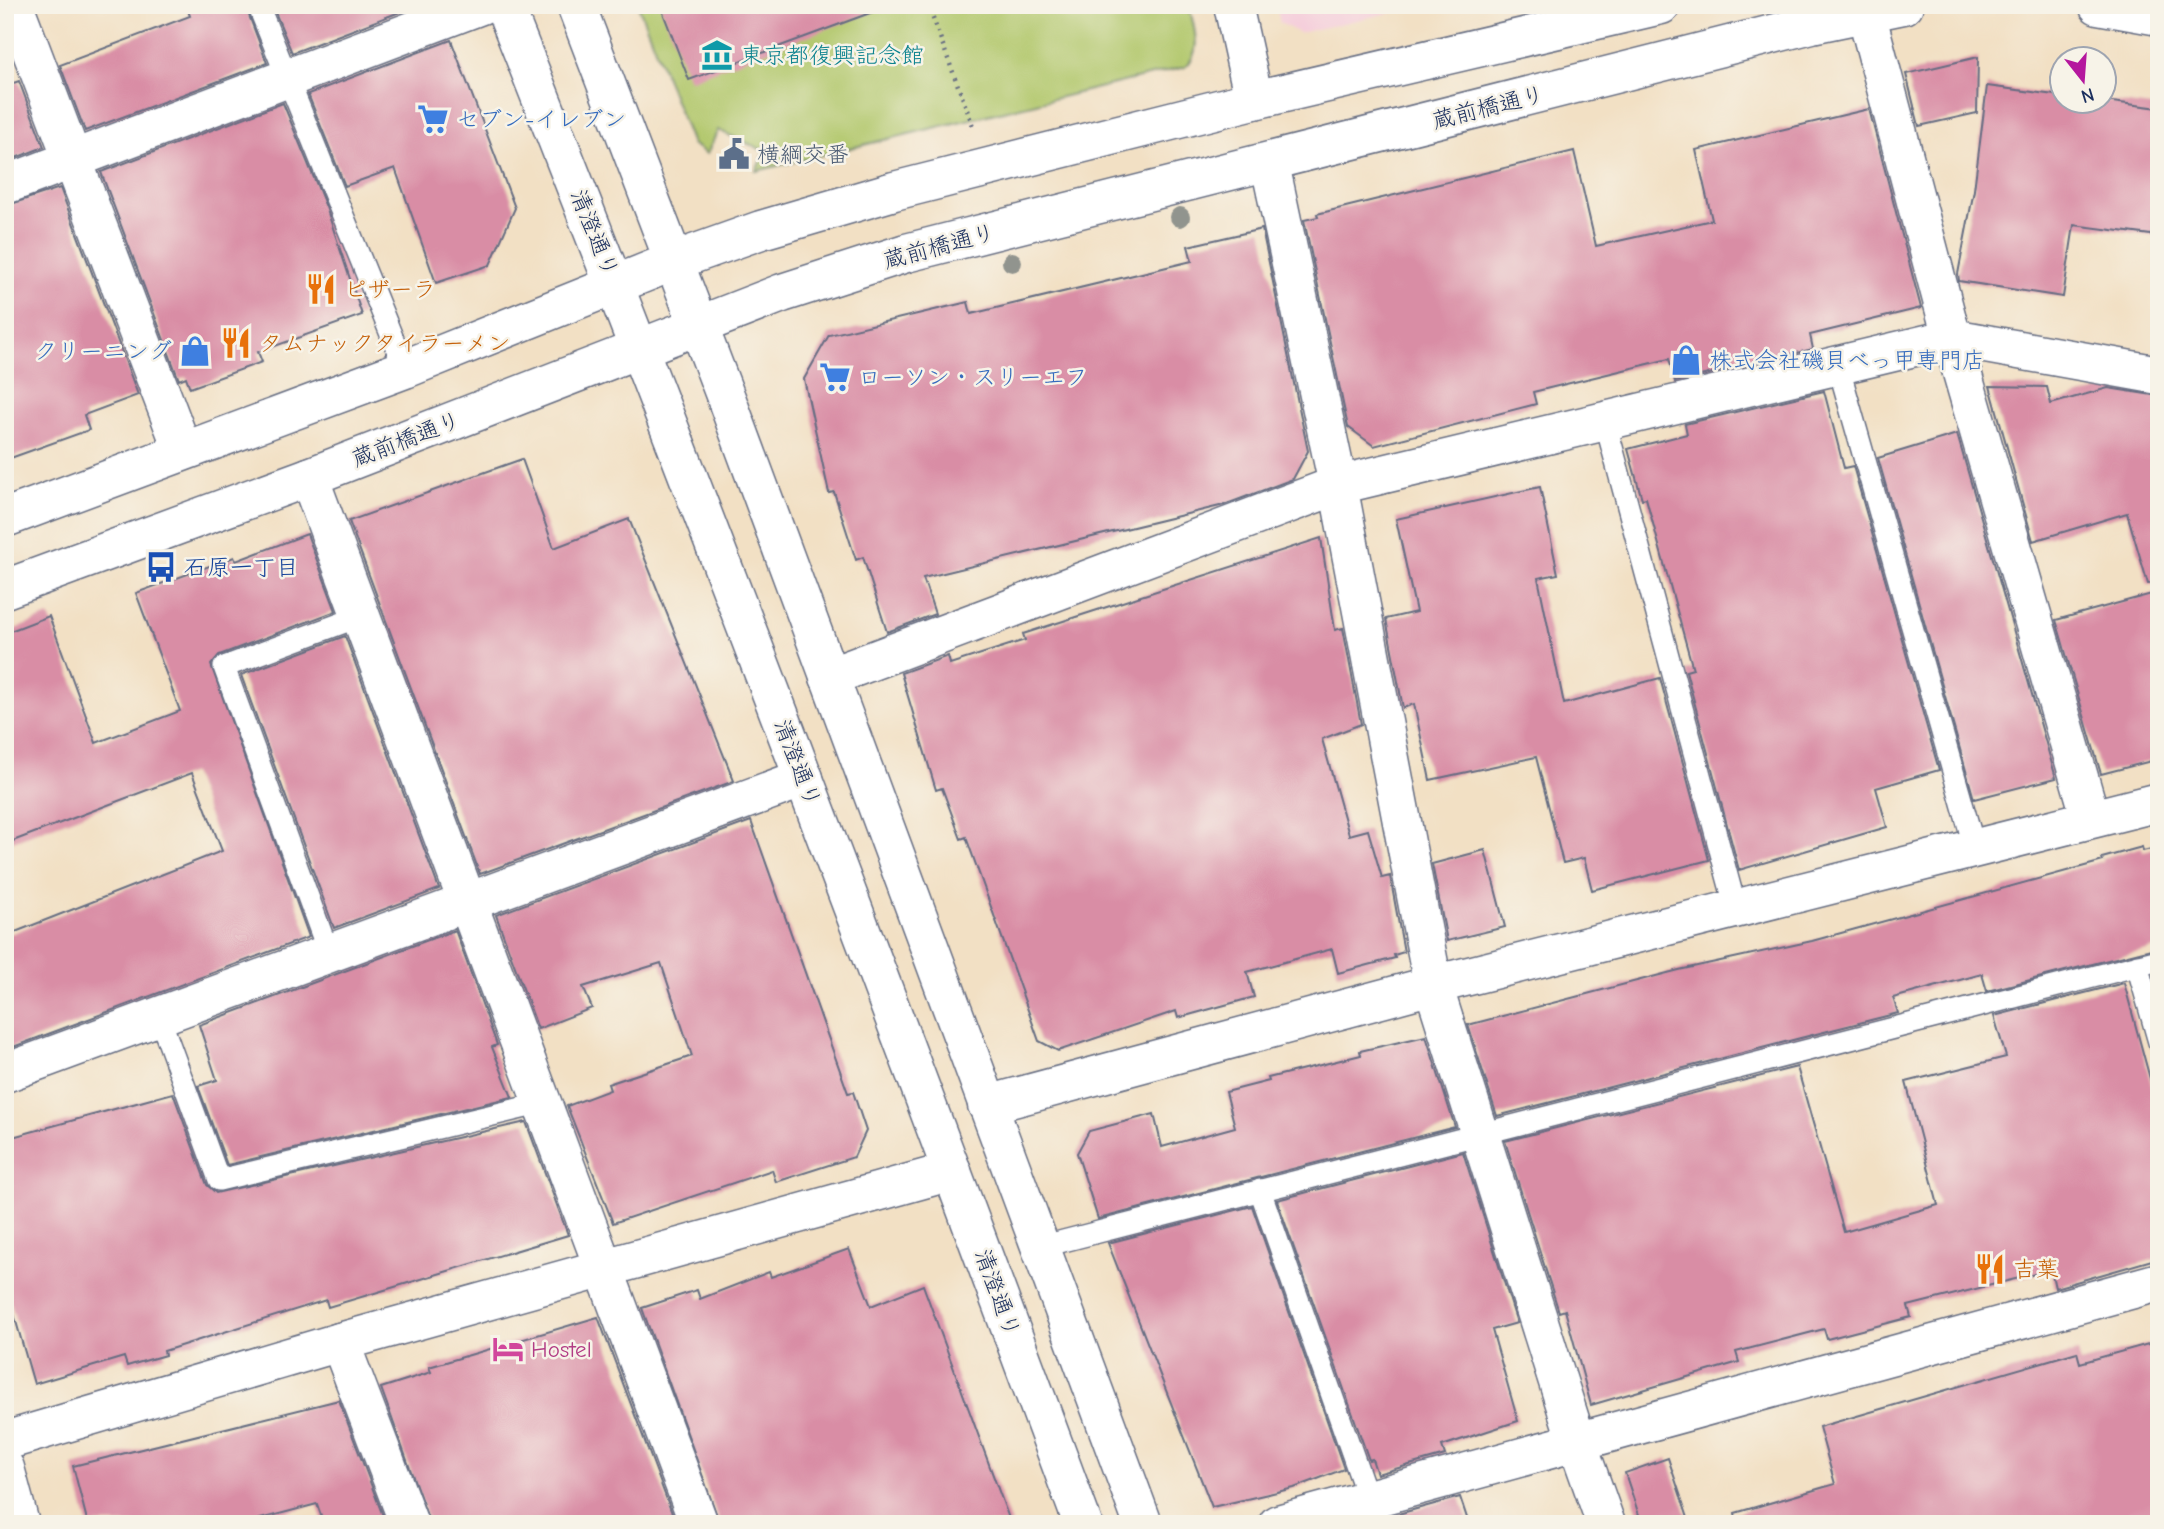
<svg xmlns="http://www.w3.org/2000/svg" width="2164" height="1529" viewBox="0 0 2164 1529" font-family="'Comic Neue','Klee One',sans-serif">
  <rect width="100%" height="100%" fill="#f7f3e8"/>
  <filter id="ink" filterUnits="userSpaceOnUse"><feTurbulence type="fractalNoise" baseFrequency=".0143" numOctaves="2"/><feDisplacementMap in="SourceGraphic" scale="14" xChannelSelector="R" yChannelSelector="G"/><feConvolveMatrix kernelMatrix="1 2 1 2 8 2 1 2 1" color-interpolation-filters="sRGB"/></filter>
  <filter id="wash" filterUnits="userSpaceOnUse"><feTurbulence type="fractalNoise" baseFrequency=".00686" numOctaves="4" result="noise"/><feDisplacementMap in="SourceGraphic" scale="28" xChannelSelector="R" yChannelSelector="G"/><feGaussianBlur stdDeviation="1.57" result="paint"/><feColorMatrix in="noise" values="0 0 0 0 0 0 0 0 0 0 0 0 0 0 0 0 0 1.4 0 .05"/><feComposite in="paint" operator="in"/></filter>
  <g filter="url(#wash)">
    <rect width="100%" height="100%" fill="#f2e0c4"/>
    <path fill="#f5cfdb" d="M1276,5H1424L1299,33L1280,23Z"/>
    <path fill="#b2c86d" stroke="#667c66" stroke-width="2" d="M638,5H1189C1193,26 1204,51 1185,67L756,171L765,151L718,130L707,154L692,144Z"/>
    <g id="blocks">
      <path fill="#d98da5" d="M186,5H245L267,63L85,131L60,65L190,16Z
        M272,5H418L292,53Z
        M660,5H877L878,10L689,80Z
        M451,40L515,208L490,265L436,283L395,168L345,186L308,94Z
        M1978,57L1977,113L1919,126L1906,74Z
        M19,81L44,147L5,162V86Z
        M1987,86L2062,96V102L2104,101L2159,108V236L2074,225L2063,297L1959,281L1958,274L1974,190Z
        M283,103L326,207L362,315L258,352L262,362L190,388L186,377L179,380L101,172Z
        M1869,109L1921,308L1810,335L1813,349L1675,382L1669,359L1533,392L1536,404L1374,446L1348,427L1304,220L1318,217L1317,214L1574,151L1596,246L1712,220L1696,150Z
        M60,188L138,395L84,415L89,430L5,460V206Z
        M1262,229L1308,451L1293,479L1224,505L923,578L935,614L887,632L863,557L856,560L834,492L829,493L804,379L829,335L968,302L971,314L1192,261L1188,246Z
        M1990,386L2047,387L2051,404L2108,388L2159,396V583L2148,584L2127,513L2033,541Z
        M1824,391L1844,468L1853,466L1939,770L1876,788L1887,827L1739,870L1686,671L1693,669L1646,498L1642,499L1628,449L1687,434L1685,424Z
        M1957,434L2056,778L1974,799L1878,458Z
        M522,459L554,548L629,519L734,781L480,874L349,521Z
        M1540,487L1558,574L1538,578L1564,704L1660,678L1709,860L1592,890L1584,858L1563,863L1536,757L1430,780L1414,704L1403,708L1386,619L1416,612L1396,519Z
        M307,534L336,611L219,655L211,665L309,937L5,1050V936L222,851L192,773L5,844V633L49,616L96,743L180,711L136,593L234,557L236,561Z
        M1321,538L1335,630L1343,628L1361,724L1322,739L1349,835L1368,830L1382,878L1390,876L1404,952L1394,955L1395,958L1338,973L1332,949L1247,972L1254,997L1178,1018L1176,1011L1058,1051L1039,1041L966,837L961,839L942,788L936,790L901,673L948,656L950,664L1025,640L1023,634Z
        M2159,592V759L2101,774L2056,620Z
        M345,636L439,889L334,928L241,675Z
        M751,821L848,1093L853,1092L866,1131L854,1157L776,1182L772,1170L613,1223L567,1106L610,1090L608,1084L692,1056L661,963L583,987L592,1008L538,1029L496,915Z
        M2142,847L2143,851L2159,847V947L1987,991L1982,974L1893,998L1898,1013L1497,1116L1468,1025L1679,970L1812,941L2103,861L2102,858Z
        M1485,850L1505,927L1447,941L1432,864Z
        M455,930L497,1045L492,1047L512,1097L227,1165L198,1086L217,1080L199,1025Z
        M2124,983L2159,1112V1258L2055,1288L2051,1270L1908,1306L1911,1317L1827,1339L1824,1329L1736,1352L1739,1362L1591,1405L1565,1310L1559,1312L1505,1141L1797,1067L1844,1232L1938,1205L1906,1082L2006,1057L1994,1016Z
        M1426,1036L1455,1127L1098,1219L1077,1153L1089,1131L1154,1114L1162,1147L1235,1127L1226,1092L1269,1081L1268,1078L1361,1055L1360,1051Z
        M173,1093L207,1185L216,1193L526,1122L568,1235L328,1307L326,1300L164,1351L165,1355L127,1366L124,1357L34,1384L5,1283V1139Z
        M1463,1152L1517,1323L1492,1330L1518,1421L1442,1446L1445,1455L1377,1474L1372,1459L1369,1460L1277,1200Z
        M1252,1206L1344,1469L1294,1488L1212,1507L1108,1243Z
        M849,1249L871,1306L923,1285L1011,1524H720L642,1308L697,1290L700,1299L769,1272L771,1277Z
        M598,1317L676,1524H430L381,1388L431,1372L429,1367Z
        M2159,1341V1524H1737L1735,1513L1835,1484L1819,1427L2077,1352L2080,1363Z
        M339,1400L386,1524H324L317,1504L241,1524H88L73,1466Z
        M1668,1458L1690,1524H1642L1625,1473Z
        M1460,1497L1469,1524H1394L1391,1516Z"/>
    </g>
  </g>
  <g filter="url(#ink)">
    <use href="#blocks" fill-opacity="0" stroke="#666d82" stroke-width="2"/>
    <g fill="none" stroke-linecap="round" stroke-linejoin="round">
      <defs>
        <path id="service" d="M258,5L405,369
          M1838,365L1975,849
          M1605,421L1736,909
          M329,954L224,667L361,616
          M2137,965L2159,1042
          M159,1016L219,1180L543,1103
          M1260,1190L1377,1524
          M1040,1247L2159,960"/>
        <path id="minor" d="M14,5L183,451
          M1233,5L1254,100
          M1864,5L1952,338L2091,819
          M1270,164L1338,485L1433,985L1577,1442L1606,1524
          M5,185L481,5
          M309,477L699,1524
          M829,677L1338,485L1952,338L2159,375
          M5,1073L804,778
          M987,1105L1433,985L2159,802
          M340,1342L409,1524
          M5,1468L20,1524
          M1278,1524L2159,1282"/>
        <path id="tertiary" d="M5,1441L340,1342L952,1171"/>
        <path id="secondary" d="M504,5C704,509 895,1016 1083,1524
          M576,5L728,403L1143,1524"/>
        <path id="primary" d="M2098,5L2159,16
          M5,518L405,369L674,261L761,230L894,191L1254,100L1661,5
          M5,589L309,477L782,293L906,253L1812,24L1904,5"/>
      </defs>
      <use href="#service" stroke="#666d82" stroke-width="24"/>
      <use href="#minor" stroke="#666d82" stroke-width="41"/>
      <use href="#tertiary" stroke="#666d82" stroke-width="41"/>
      <use href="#secondary" stroke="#666d82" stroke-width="41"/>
      <use href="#primary" stroke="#666d82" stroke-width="41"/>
      <path stroke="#666d82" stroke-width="4.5" stroke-dasharray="2 5" stroke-linecap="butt" d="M928,5L973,126"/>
      <use href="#service" stroke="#fff" stroke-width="21"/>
      <use href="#minor" stroke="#fff" stroke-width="38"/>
      <use href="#tertiary" stroke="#fff" stroke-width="38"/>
      <use href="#secondary" stroke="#fff" stroke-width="38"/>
      <use href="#primary" stroke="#fff" stroke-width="38"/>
    </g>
    <g fill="#91948e">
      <circle cx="1180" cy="217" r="10"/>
      <circle cx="1012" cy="262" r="10"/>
    </g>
  </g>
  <defs>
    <symbol id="museum-bare" viewBox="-9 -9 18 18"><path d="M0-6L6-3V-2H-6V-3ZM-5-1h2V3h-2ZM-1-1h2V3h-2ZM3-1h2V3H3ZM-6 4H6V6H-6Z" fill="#0f9aa8" stroke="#f7f3e8" stroke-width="2.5" paint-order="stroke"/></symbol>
    <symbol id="supermarket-bare" viewBox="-9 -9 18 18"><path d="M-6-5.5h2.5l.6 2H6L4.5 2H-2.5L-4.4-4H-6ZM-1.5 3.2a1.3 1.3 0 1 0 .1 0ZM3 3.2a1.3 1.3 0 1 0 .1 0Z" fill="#3f7fe0" stroke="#f7f3e8" stroke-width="2.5" paint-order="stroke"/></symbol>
    <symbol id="civic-bare" viewBox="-9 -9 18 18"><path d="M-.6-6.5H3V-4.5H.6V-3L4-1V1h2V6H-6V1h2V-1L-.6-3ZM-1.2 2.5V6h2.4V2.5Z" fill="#5c6f8a" stroke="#f7f3e8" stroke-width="2.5" paint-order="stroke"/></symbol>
    <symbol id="restaurant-bare" viewBox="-9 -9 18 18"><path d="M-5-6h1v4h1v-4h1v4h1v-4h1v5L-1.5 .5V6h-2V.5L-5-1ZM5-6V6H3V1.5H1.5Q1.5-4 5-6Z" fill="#e8710a" stroke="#f7f3e8" stroke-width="2.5" paint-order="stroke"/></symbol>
    <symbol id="shop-bare" viewBox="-9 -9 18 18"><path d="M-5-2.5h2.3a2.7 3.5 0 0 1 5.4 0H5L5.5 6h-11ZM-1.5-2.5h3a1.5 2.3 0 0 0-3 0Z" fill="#3f7fe0" stroke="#f7f3e8" stroke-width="2.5" paint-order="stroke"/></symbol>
    <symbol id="bus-bare" viewBox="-9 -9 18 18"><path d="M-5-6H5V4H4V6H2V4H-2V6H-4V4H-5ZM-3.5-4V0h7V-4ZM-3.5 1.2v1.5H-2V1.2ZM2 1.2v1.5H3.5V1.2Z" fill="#1a4fb4" stroke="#f7f3e8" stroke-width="2.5" paint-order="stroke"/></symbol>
    <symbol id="hotel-bare" viewBox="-9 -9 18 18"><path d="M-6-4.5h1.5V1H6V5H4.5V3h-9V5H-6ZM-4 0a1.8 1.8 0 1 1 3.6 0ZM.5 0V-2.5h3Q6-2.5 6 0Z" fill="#d1479c" stroke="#f7f3e8" stroke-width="2.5" paint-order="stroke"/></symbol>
  </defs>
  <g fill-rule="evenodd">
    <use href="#museum-bare" x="695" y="33" width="44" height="44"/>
    <use href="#supermarket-bare" x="411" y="97" width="44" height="44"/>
    <use href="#civic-bare" x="712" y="132" width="44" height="44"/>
    <use href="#restaurant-bare" x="299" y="267" width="44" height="44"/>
    <use href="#restaurant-bare" x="214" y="321" width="44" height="44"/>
    <use href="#shop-bare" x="173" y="329" width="44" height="44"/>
    <use href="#shop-bare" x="1664" y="338" width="44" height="44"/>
    <use href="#supermarket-bare" x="813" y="355" width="44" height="44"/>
    <use href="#bus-bare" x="139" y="545" width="44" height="44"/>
    <use href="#restaurant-bare" x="1968" y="1247" width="44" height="44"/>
    <use href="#hotel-bare" x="486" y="1327" width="44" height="44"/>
  </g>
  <g text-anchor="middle" stroke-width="5" stroke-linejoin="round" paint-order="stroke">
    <g font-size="23" fill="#0d838f" stroke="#f7f3e8" text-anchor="start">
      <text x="740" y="63">東京都復興記念館</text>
    </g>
    <g font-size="23" fill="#1b2f5e" stroke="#f7f3e8">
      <text transform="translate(1488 107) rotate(-14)" y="8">蔵前橋通り</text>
      <text transform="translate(595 233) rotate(68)" y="8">清澄通り</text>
      <text transform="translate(939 246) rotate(-15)" y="8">蔵前橋通り</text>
      <text transform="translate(406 439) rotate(-21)" y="8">蔵前橋通り</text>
      <text transform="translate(798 763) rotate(69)" y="8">清澄通り</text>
      <text transform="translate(998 1293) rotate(70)" y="8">清澄通り</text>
    </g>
    <g font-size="23" fill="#366cbe" stroke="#f7f3e8" text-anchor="start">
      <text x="456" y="127">セブン-イレブン</text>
      <text x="172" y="359" text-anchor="end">クリーニング</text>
      <text x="1709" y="368">株式会社磯貝べっ甲専門店</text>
      <text x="858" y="385">ローソン・スリーエフ</text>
    </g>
    <g font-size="23" fill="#4e5e75" stroke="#f7f3e8" text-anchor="start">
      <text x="757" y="162">横綱交番</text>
    </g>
    <g font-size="23" fill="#c56008" stroke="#f7f3e8" text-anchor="start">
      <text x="344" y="297">ピザーラ</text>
      <text x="259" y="351">タムナックタイラーメン</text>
      <text x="2013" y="1277">吉葉</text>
    </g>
    <g font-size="23" fill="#164399" stroke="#f7f3e8" text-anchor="start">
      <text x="184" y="575">石原一丁目</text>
    </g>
    <g font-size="23" fill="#b23c85" stroke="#f7f3e8" text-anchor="start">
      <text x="531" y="1357">Hostel</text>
    </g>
  </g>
  <rect width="2164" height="1529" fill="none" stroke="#f7f3e8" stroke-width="28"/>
  <g transform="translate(2083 80) rotate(163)"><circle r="33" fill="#f7f3e8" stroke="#9fa5b1" stroke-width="2"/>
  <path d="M0-5L12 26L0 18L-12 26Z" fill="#b5179e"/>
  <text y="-10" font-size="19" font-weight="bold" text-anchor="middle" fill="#1b2f5e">N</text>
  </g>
</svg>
